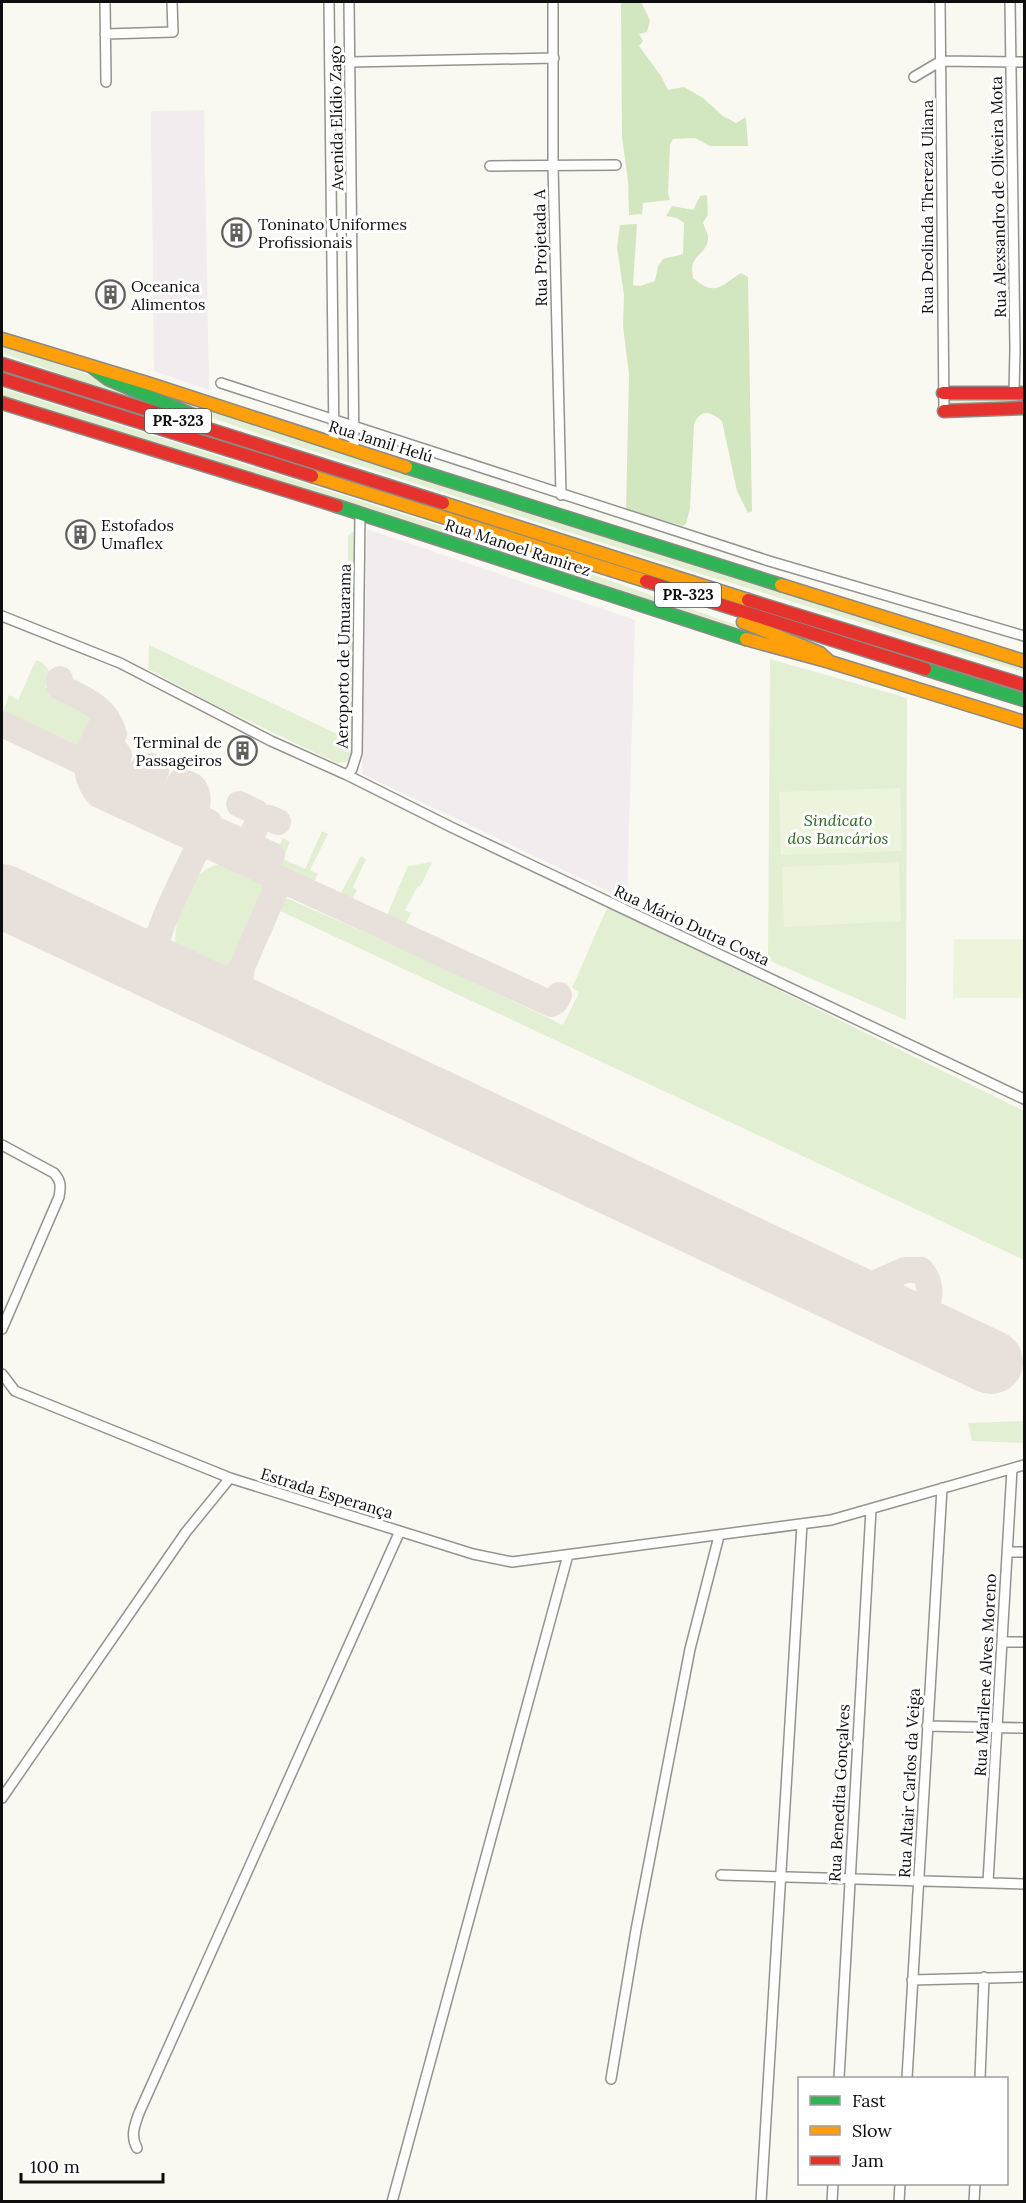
<svg xmlns="http://www.w3.org/2000/svg" width="1026" height="2203" viewBox="0 0 1026 2203" font-family="Lora,serif">
  <rect width="100%" height="100%" fill="#faf9f1"/>
  <path fill="#f2ecee" d="M204,110L209,390L154,371L151,111Z
    M367,529L635,620L627,900L362,774Z"/>
  <path fill="#e2efd2" d="M2,345L84,373L154,407L2,353Z
    M2,388L574,568L762,634L791,646L2,397Z
    M154,393L205,407L1024,666V672L685,569L253,432L204,415Z
    M1024,399V403L949,404V400Z
    M355,531L353,756L350,761L337,763L219,707L148,669L149,645L348,739V535Z
    M770,659L907,698L906,1020L768,960Z
    M36,660L43,663L51,673L45,687L97,713L96,723L82,752L2,714L9,695L18,700Z
    M322,831L328,834L310,870L318,874L312,887L269,868L283,838L290,842L283,859L305,869Z
    M361,856L366,859L353,887L357,890L349,906L337,900Z
    M432,862L420,887L418,886L405,910L411,913L402,930L384,922L408,866Z
    M221,864L230,865L272,885L228,978C212,972 190,967 179,952C167,935 187,888 200,874C206,868 213,866 221,864Z
    M284,897L425,959L563,1025L579,993L572,987C585,961 595,933 608,906L1024,1111V1260L280,911L278,905Z
    M1024,1421V1443L972,1441L968,1423Z"/>
  <path fill="#d2e6c0" d="M621,2H641L650,20L647,32L639,34L643,41L639,46L661,76L668,90L684,87L703,98L723,116L736,123L746,117L748,146H710L695,138L673,139L670,144L668,193L670,200L643,203L642,214L629,215L628,181L622,137Z
    M707,195L708,215L703,222C704,228 709,234 708,240C705,257 688,254 693,278C716,298 721,285 741,273L748,277L752,511L748,513L737,491L722,421C711,412 701,408 694,424L690,508L686,524L683,526L626,510L629,374L623,326L624,295L617,247L620,225L637,224L633,285L640,286L655,281L658,266L663,259L683,254L684,223L677,218L666,216L672,206L693,210L700,196Z"/>
  <path fill="#ecf4db" d="M900,788L902,851L781,855L779,792Z
    M899,862L901,921L784,927L782,867Z
    M954,939H1024V998H953Z"/>
  <g fill="none" stroke-linecap="round" stroke-linejoin="round">
    <path stroke="#e8e0db" stroke-width="26" d="M60,679L59,685L60,687C84,699 106,706 114,734
      M103,722C94,741 82,757 89,778C92,785 93,790 99,795L192,838L196,843L197,849C189,867 156,930 157,946C157,960 164,969 175,978
      M2,724L209,822L212,828L272,855
      M107,748H114L119,755L117,763L111,767
      M239,804L256,812L259,820
      M137,806L143,800L156,771L151,766L143,768L139,774V781
      M157,812L162,806L169,804L180,782C200,784 199,798 196,812
      M181,833L189,830L198,833L203,838L197,849L202,846L211,847L551,1004L556,1001L559,995
      M240,860L259,820L269,818L278,822
      M119,951C136,952 147,949 158,935
      M207,993L229,984L242,967
      M243,1010L239,987L242,967L280,880
      M839,1291L855,1292L905,1270H921C937,1289 927,1308 918,1328"/>
    <path stroke="#e8e0db" stroke-width="64" d="M2,896L991,1362"/>
    <defs>
      <path id="street" d="M105,2L106,82
        M329,2L334,443
        M349,2L354,449
        M553,2V166L561,495
        M940,2L944,411
        M1010,2L1015,349L1014,393
        M105,34L173,32L172,2
        M350,62L554,58
        M914,77L941,61L1024,62
        M490,166L616,165
        M221,383L769,561L1024,636
        M2,616L120,663L271,741L347,775L352,769L357,753L360,513
        M347,775L451,827L1024,1099
        M2,1145L54,1173C61,1181 61,1186 59,1197L2,1329
        M2,1374L15,1391L230,1478
        M1008,1552H1024
        M1002,1642H1024
        M927,1726L1024,1728
        M2,1798L186,1532L230,1478L473,1554L512,1562L831,1520L1024,1465
        M721,1875L1024,1884
        M988,1882L1012,1469
        M912,1980L1024,1977
        M839,2078L871,1509
        M907,2078L942,1488
        M980,2078L984,1977
        M611,2079L636,1930L690,1649L719,1536
        M137,2148C130,2135 135,2125 139,2113L400,1531
        M392,2202L568,1555
        M761,2202L802,1524
        M832,2202L833,2184
        M899,2202L900,2184
        M974,2202L975,2184"/>
      <path id="fast" d="M92,367L108,379L195,416
        M406,467L781,585
        M337,506L746,639
        M925,669L1024,700"/>
      <path id="slow" d="M2,339L150,384L406,467
        M312,476L646,581
        M443,503L748,600
        M781,585L1024,661
        M743,622L820,653L830,662
        M746,639L830,662L1024,722"/>
      <path id="jam" d="M2,364L443,503
        M2,379L312,476
        M943,393H1024
        M2,403L337,506
        M944,411L1024,408
        M646,581L925,669
        M748,600L1024,685"/>
    </defs>
    <use href="#street" stroke="#949390" stroke-width="12"/>
    <use href="#fast" stroke="#8a8a86" stroke-width="15"/>
    <use href="#slow" stroke="#8a8a86" stroke-width="15"/>
    <use href="#jam" stroke="#8a8a86" stroke-width="15"/>
    <use href="#street" stroke="#fefefd" stroke-width="9"/>
    <use href="#fast" stroke="#30b455" stroke-width="12"/>
    <use href="#slow" stroke="#ff9f0a" stroke-width="12"/>
    <use href="#jam" stroke="#e5322d" stroke-width="12"/>
  </g>
  <defs>
    <symbol id="building-ring" viewBox="-11 -11 22 22"><circle r="9.5" fill="#fff" stroke="#60605d" stroke-width="1.5"/><path d="M-4-6H4V6H1V3H-1V6H-4ZM-2.5-4.3h1.7v1.8h-1.7ZM.8-4.3h1.7v1.8H.8ZM-2.5-1h1.7V.8h-1.7ZM.8-1h1.7V.8H.8Z" fill="#60605d"/></symbol>
  </defs>
  <g fill-rule="evenodd">
    <use href="#building-ring" x="220" y="216" width="33" height="33"/>
    <use href="#building-ring" x="94" y="278" width="33" height="33"/>
    <use href="#building-ring" x="64" y="518" width="33" height="33"/>
    <use href="#building-ring" x="226" y="734" width="33" height="33"/>
  </g>
  <g text-anchor="middle" stroke-width="6" stroke-linejoin="round" paint-order="stroke">
    <g fill="#fff" stroke="#565656" stroke-width="1.5">
      <rect x="145" y="409" width="66" height="24" rx="4.5"/>
      <rect x="655" y="583" width="66" height="24" rx="4.5"/>
    </g>
    <g font-size="15" font-weight="bold" fill="#0d0d0d">
      <text x="178" y="426">PR-323</text>
      <text x="688" y="600">PR-323</text>
    </g>
    <g font-size="16" fill="#0d0d0d" stroke="#fff">
      <text transform="translate(336 118) rotate(-91)" y="6">Avenida Elídio Zago</text>
      <text transform="translate(998 197) rotate(-91)" y="6">Rua Alexsandro de Oliveira Mota</text>
      <text transform="translate(927 207) rotate(-90)" y="6">Rua Deolinda Thereza Uliana</text>
      <text transform="translate(540 248) rotate(-91)" y="6">Rua Projetada A</text>
      <text transform="translate(381 441) rotate(17)" y="6">Rua Jamil Helú</text>
      <text transform="translate(518 547) rotate(18)" y="6">Rua Manoel Ramirez</text>
      <text transform="translate(343 656) rotate(-89)" y="6">Aeroporto de Umuarama</text>
      <text transform="translate(692 925) rotate(25)" y="6">Rua Mário Dutra Costa</text>
      <text transform="translate(327 1493) rotate(17)" y="6">Estrada Esperança</text>
      <text transform="translate(985 1675) rotate(-87)" y="6">Rua Marilene Alves Moreno</text>
      <text transform="translate(909 1783) rotate(-87)" y="6">Rua Altair Carlos da Veiga</text>
      <text transform="translate(839 1793) rotate(-87)" y="6">Rua Benedita Gonçalves</text>
    </g>
    <g font-size="16" fill="#0d0d0d" stroke="#fff" text-anchor="start">
      <text x="258" y="230">Toninato Uniformes<tspan x="258" dy="18">Profissionais</tspan></text>
      <text x="131" y="292">Oceanica<tspan x="131" dy="18">Alimentos</tspan></text>
      <text x="101" y="531">Estofados<tspan x="101" dy="18">Umaflex</tspan></text>
      <text x="222" y="748" text-anchor="end">Terminal de<tspan x="222" dy="18">Passageiros</tspan></text>
    </g>
    <g font-size="16" font-style="italic" fill="#29621f" stroke="#fff">
      <text x="838" y="826">Sindicato<tspan x="838" dy="18">dos Bancários</tspan></text>
    </g>
  </g>
  <rect width="1026" height="2203" fill="none" stroke="#0d0d0d" stroke-width="6"/>
  <rect x="798" y="2077" width="210" height="108" fill="#ffffff" stroke="#9e9e9e" stroke-width="1.5"/>
  <rect x="810" y="2096" width="30" height="9" fill="#30b455" stroke="#9e9e9e" stroke-width="1.5"/>
  <text x="852" y="2107" font-size="18" fill="#0d0d0d">Fast</text>
  <rect x="810" y="2126" width="30" height="9" fill="#ff9f0a" stroke="#9e9e9e" stroke-width="1.5"/>
  <text x="852" y="2137" font-size="18" fill="#0d0d0d">Slow</text>
  <rect x="810" y="2156" width="30" height="9" fill="#e5322d" stroke="#9e9e9e" stroke-width="1.5"/>
  <text x="852" y="2167" font-size="18" fill="#0d0d0d">Jam</text>
  <path d="M21 2173v9h142v-9" fill="none" stroke="#0d0d0d" stroke-width="3"/>
  <text x="30" y="2173" font-size="18" fill="#0d0d0d" stroke="#ffffff" stroke-width="4.5" paint-order="stroke">100 m</text>
</svg>
